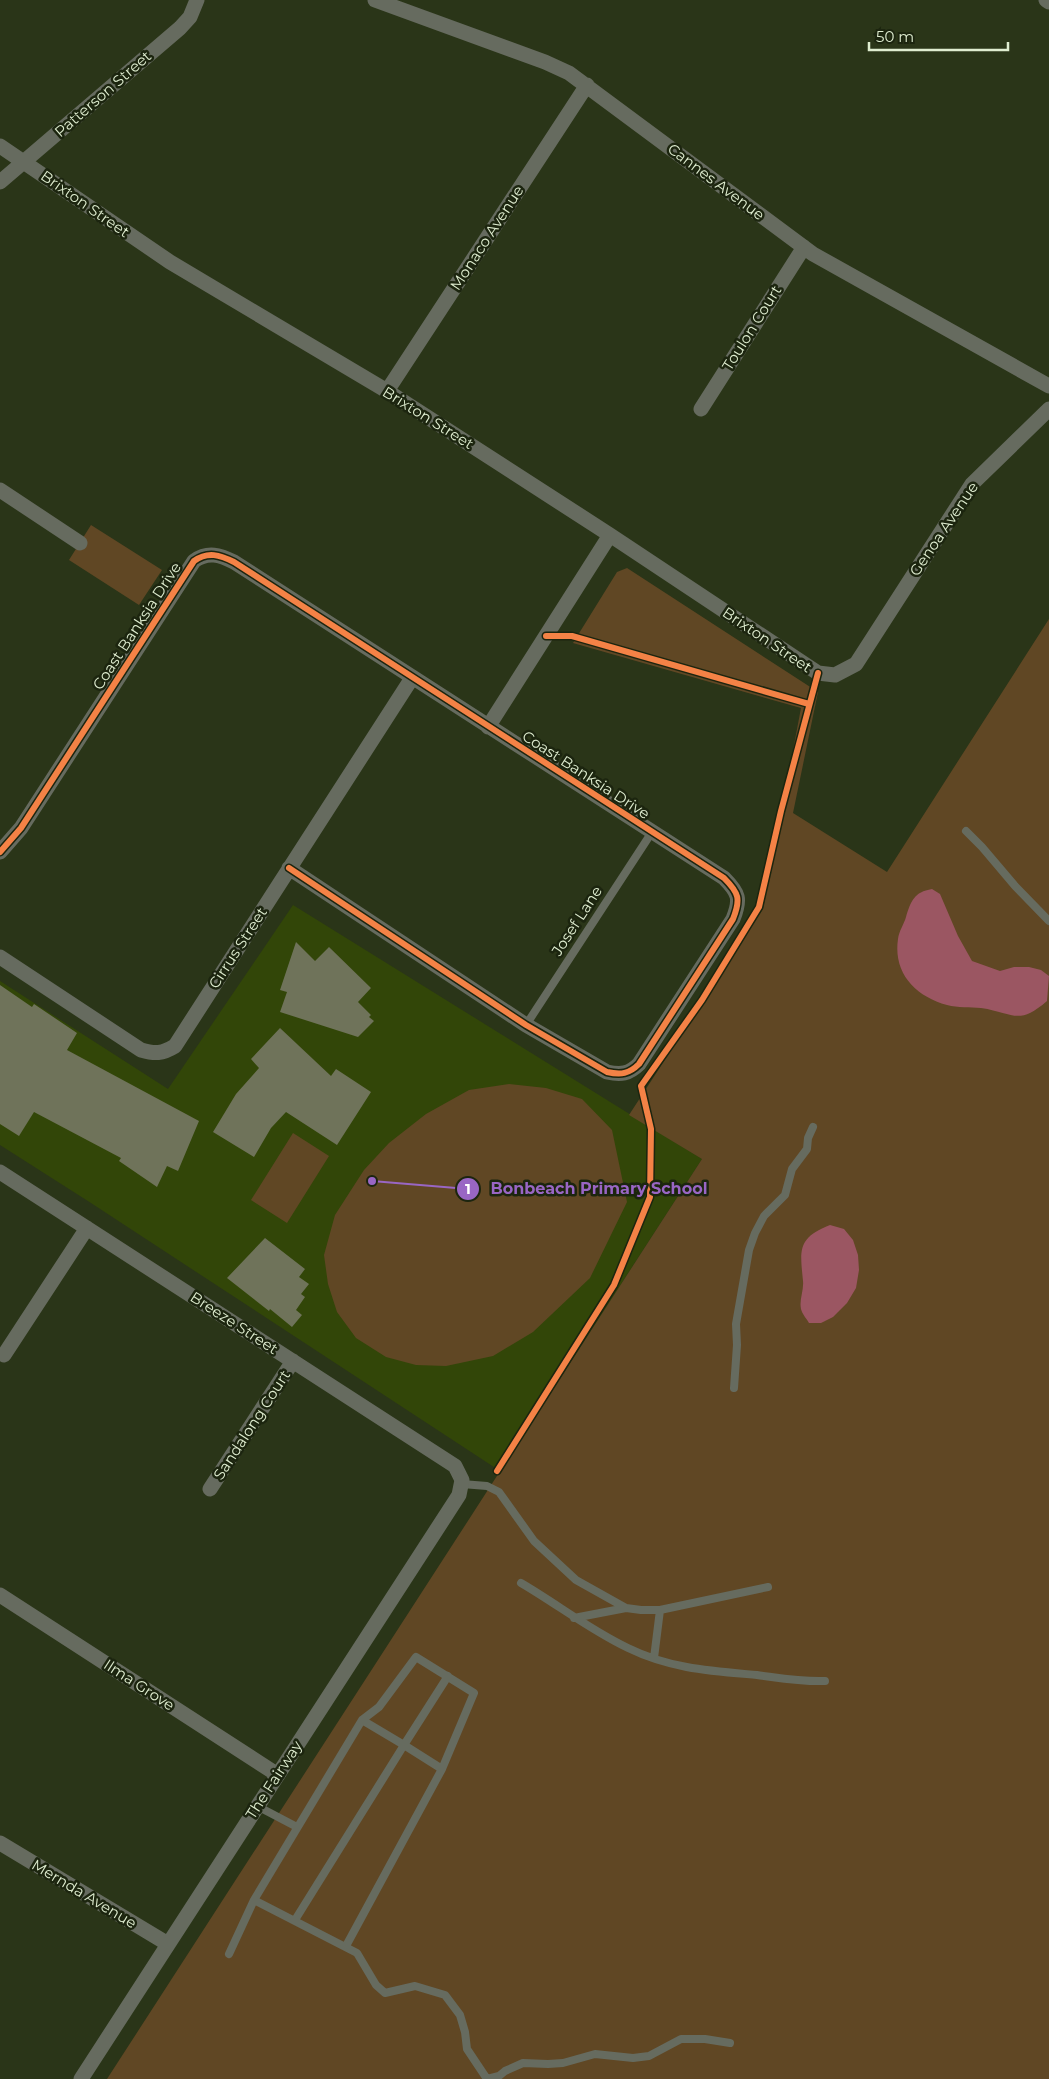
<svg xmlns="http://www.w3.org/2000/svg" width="1049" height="2079" viewBox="0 0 1049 2079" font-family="Montserrat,sans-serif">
  <rect width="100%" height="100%" fill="#2a3518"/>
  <path fill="#324608" d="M293,905L702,1159L500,1471L91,1203L0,1145V981L168,1089Z"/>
  <path fill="#604724" d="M91,525L162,570L139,605L69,560Z
    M627,568L818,692L793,813L887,872L1049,619V2079H107L702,1159L629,1115L763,909L801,708L573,643L617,572Z
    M509,1084L546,1088L582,1099L612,1130L627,1202L590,1278L533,1332L493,1356L446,1366L416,1365L386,1357L356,1338L337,1312L328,1284L324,1255L335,1215L364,1170L389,1143L426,1114L469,1090Z
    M293,1133L329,1156L287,1223L251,1200Z"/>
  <path fill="#9b5662" d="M932,889L940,894L958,936L972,961L1000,971L1014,967H1029L1041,970L1049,976L1047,1001C1018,1026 1014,1013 981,1008C970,1007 958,1008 947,1005C915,996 893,973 898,939C899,931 904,924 906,917C911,901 914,892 932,889Z
    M830,1225L844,1229L853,1240L858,1255L859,1270L856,1288L847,1303L833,1317L821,1323H809C807,1319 802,1314 801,1309C799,1300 804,1290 803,1281C800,1250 797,1238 830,1225Z"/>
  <path fill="#6f735a" d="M296,942L315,961L329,947L371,988L358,1002L371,1015L369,1017L374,1021L358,1037L280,1012L287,992L280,990Z
    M0,985L32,1007L34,1004L77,1033L67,1050L199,1121L178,1171L167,1166L157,1187L119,1161L121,1158L34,1112L19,1136L0,1124Z
    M280,1028L331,1076L336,1069L371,1092L337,1145L286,1112L271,1128L254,1157L213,1132L236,1094L259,1068L251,1059Z
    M265,1238L305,1269L299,1277L309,1284L301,1294L305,1297L296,1310L302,1315L292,1327L270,1309L269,1311L227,1278Z"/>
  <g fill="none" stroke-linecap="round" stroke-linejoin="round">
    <path stroke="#666b5f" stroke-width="8" d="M966,831L982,847L1015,886L1049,921
      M526,1025L652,832
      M734,1388L737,1345L736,1324L749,1250L755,1233L764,1216L785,1195L792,1169L807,1149L808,1138L813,1127
      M462,1484L487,1486L499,1492L534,1541L576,1580L626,1608
      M521,1583C557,1604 590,1630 628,1648C671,1669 711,1671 757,1675C780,1678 802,1682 825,1681
      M574,1618L626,1608L641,1610H660L768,1587
      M654,1658L660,1610
      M442,1769L404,1745L448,1676
      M257,1806L297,1827
      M254,1900L357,1953L376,1985L385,1993L415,1986L445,1995L460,2015L465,2032L467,2049L487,2079L499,2076L505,2071L523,2063L548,2064L563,2063L595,2054L633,2058L649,2056L681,2039H705L730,2043
      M295,1920L404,1745L362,1720
      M229,1954L254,1900L362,1720L379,1707L416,1657L474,1693L442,1769L346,1946"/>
    <path stroke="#666b5f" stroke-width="15" d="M375,0L545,62L569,73L813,254L1049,386
      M1046,0L1049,2
      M0,146L170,262L387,391L610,535L818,673L835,675L856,664L972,484L1049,409
      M0,182L180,28L190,17L197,0
      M387,391L587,85
      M701,409L804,247
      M0,490L80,543
      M488,727L610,535
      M0,852L21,828L194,561C208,551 220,555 234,562L724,878C739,893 741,899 733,919L639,1064C629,1074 621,1075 607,1072L526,1025L289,868
      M0,957L141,1050C155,1054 162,1054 175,1046L412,678
      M0,1172L455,1466L462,1480L459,1495L81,2079
      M4,1355L87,1228
      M210,1489L293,1361
      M0,1595L278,1775
      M0,1843L168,1944"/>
    <defs>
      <path id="cycleway" d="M546,636H572L809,704
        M0,852L21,828L194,561C208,551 220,555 234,562L724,878C739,893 741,899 733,919L639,1064C629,1074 621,1075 607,1072L526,1025L289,868
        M497,1471L614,1285L650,1197L651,1129L641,1086L702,1000L759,907L781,811L818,673"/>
    </defs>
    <use href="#cycleway" stroke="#1c250f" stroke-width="9"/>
    <use href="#cycleway" stroke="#f48246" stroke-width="6"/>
  </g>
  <g text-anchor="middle" stroke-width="5" stroke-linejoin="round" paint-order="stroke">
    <g font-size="15" fill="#dfedd0" stroke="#1c250f">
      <text transform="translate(103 94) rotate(-41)" y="5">Patterson Street</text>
      <text transform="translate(716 182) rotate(37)" y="5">Cannes Avenue</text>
      <text transform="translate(85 204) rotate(35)" y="5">Brixton Street</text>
      <text transform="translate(487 238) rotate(-57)" y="5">Monaco Avenue</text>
      <text transform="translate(752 328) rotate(-58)" y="5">Toulon Court</text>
      <text transform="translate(428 418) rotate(32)" y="5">Brixton Street</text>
      <text transform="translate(944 529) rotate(-56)" y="5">Genoa Avenue</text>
      <text transform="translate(137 626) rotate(-57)" y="5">Coast Banksia Drive</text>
      <text transform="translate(767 640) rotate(34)" y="5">Brixton Street</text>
      <text transform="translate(586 775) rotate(33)" y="5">Coast Banksia Drive</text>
      <text transform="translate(577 921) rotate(-57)" y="5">Josef Lane</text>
      <text transform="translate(238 948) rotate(-57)" y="5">Cirrus Street</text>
      <text transform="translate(234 1323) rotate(33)" y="5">Breeze Street</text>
      <text transform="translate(252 1425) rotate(-57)" y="5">Sandalong Court</text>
      <text transform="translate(139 1685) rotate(33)" y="5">Ilma Grove</text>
      <text transform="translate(274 1780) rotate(-57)" y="5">The Fairway</text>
      <text transform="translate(84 1894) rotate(31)" y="5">Mernda Avenue</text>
    </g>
  </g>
  <path fill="none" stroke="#9966c4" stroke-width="2" d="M372 1181L468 1189"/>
  <g fill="#9966c4" stroke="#1c250f" stroke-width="2">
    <circle cx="372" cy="1181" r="5"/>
    <circle cx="468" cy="1189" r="12"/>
  </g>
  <g font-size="15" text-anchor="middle" font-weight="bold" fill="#fff">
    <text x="468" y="1194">1</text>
  </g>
  <g font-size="16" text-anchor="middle" font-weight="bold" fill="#9966c4" stroke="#1c250f" stroke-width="5" stroke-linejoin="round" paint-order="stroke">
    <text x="599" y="1194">Bonbeach Primary School</text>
  </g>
  <path d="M869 42v8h139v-8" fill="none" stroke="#dfedd0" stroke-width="2.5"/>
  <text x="876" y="42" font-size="15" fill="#dfedd0" stroke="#1c250f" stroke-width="4" paint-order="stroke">50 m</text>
</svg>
